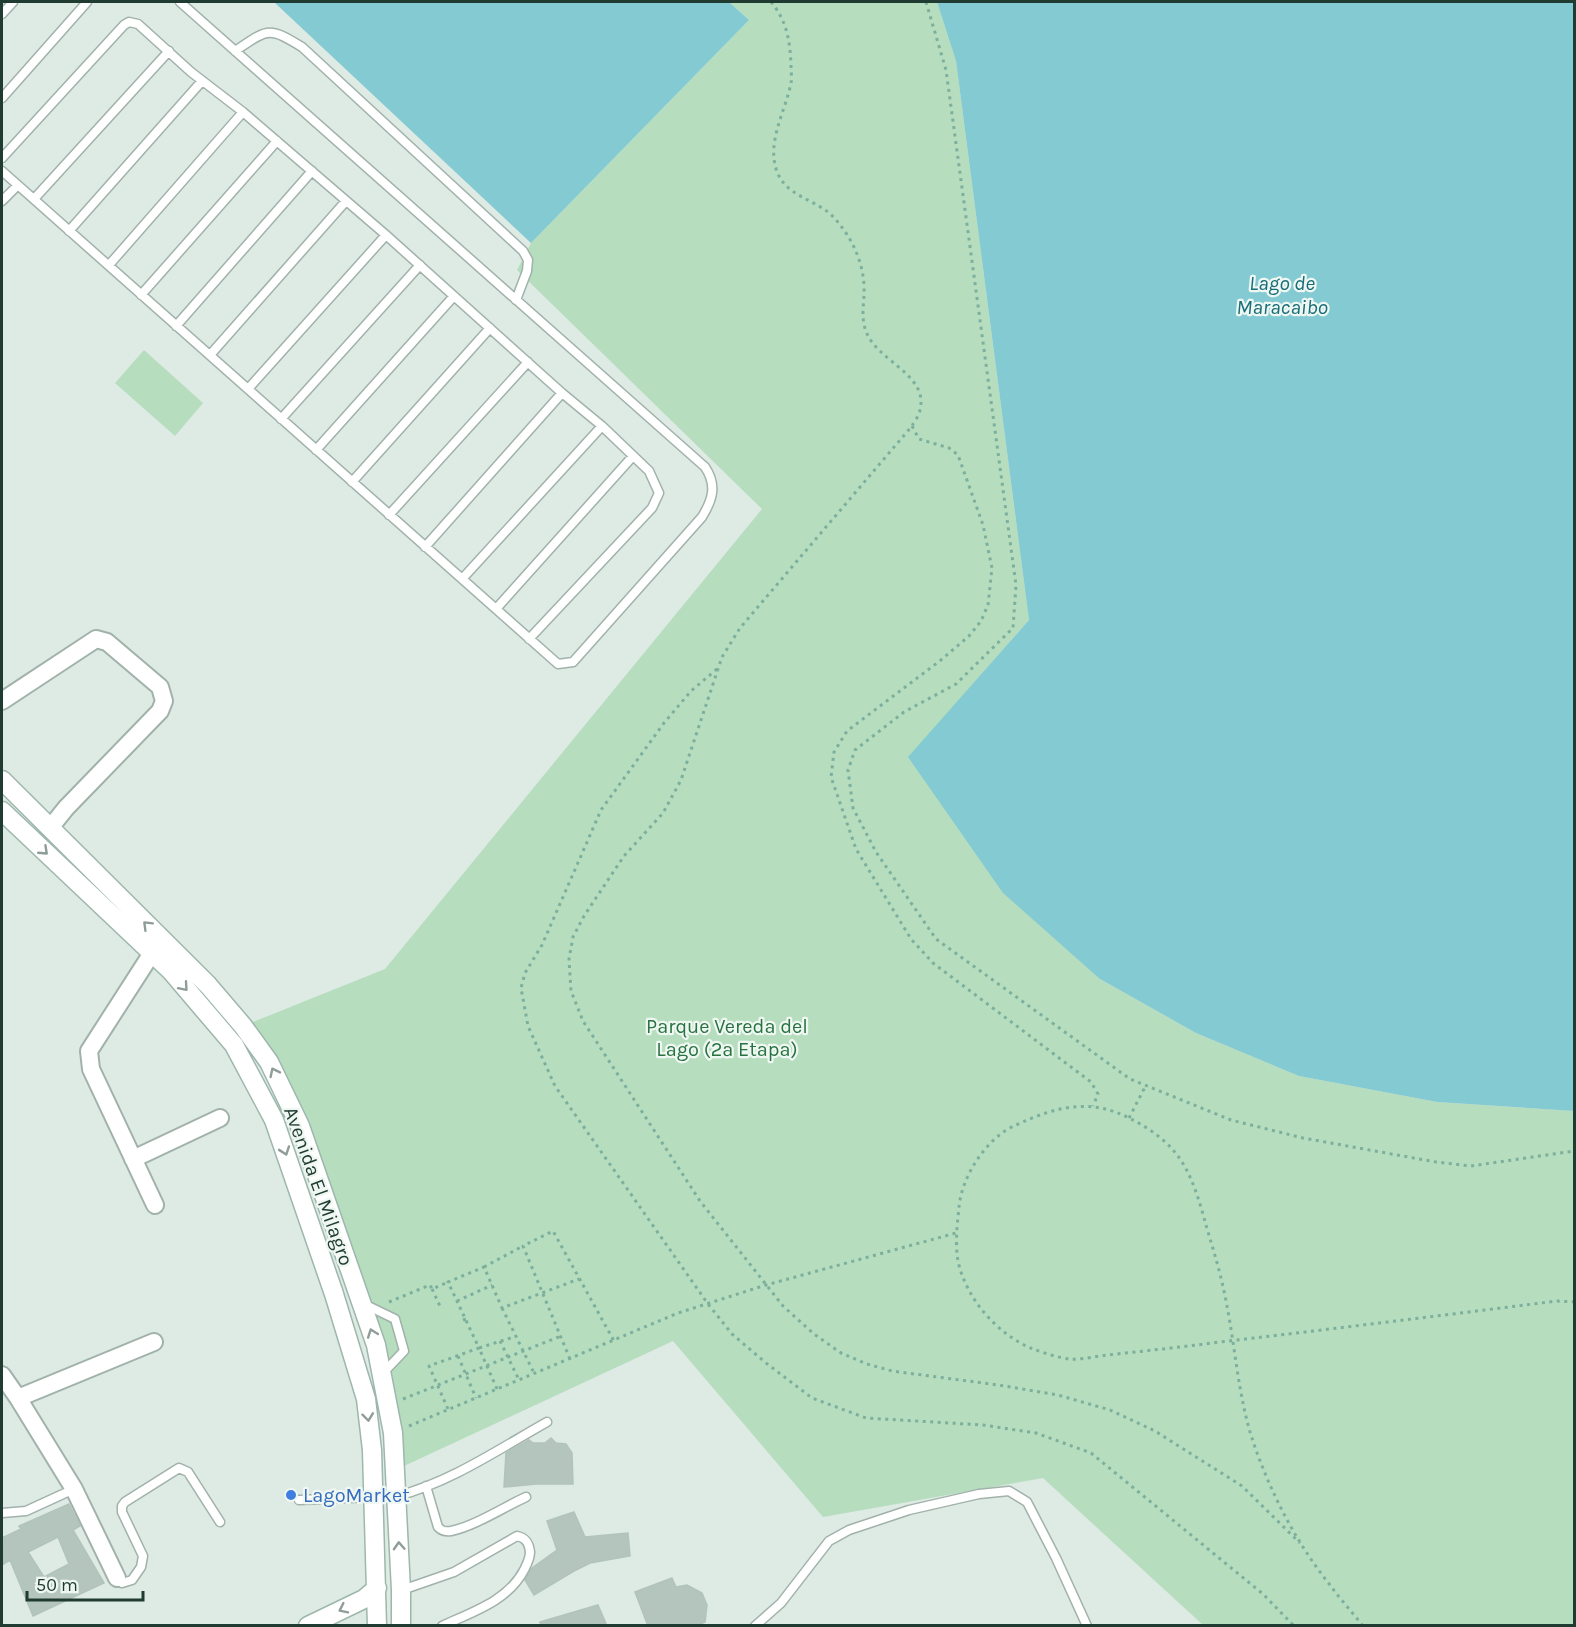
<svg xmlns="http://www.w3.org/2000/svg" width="1576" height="1627" viewBox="0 0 1576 1627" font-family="Karla,sans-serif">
  <rect width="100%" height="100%" fill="#deeae4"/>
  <path fill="#b6ddbe" d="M729,2H937L956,61L1029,620L909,757L1100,979L1196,1033L1299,1076L1437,1102L1574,1111V1625H1203L1043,1478L823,1517L673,1341L404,1466L382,1341L300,1126L243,1026L385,969L762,509L517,270L531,243L749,20Z
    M144,350L203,403L175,436L115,383Z"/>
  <path fill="#83cad3" d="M274,2H729L749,20L531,243Z
    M937,2H1574V1111L1437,1102L1299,1076L1196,1033L1100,979L1003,893L908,757L1029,620L956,61Z"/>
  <path fill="#b4c5bd" stroke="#b1c4bb" stroke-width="1.5" fill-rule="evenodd" d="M551,1438L556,1443L566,1444L572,1453L573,1484H536L504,1487L506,1453L529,1440L533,1443H545Z
    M69,1504L80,1526L73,1530L104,1583L33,1616L10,1560L2,1565V1538L21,1529L19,1526ZM58,1537L69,1564L44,1577L28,1552Z
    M574,1512L585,1537L628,1533L630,1556L590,1563L574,1571L534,1595L525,1580L532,1568L557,1550L547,1521Z
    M672,1578L676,1587L687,1585L702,1593L707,1605L705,1622L696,1626H648L635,1592Z
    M598,1605L607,1626H541L540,1622Z"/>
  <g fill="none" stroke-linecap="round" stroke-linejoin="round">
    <defs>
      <path id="lane" d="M2,14L13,2
        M235,51C268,29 268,26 302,47L523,251L528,260L527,271L516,300
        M2,98L87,2
        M2,158L124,25L129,22L138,24L191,72L243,112L386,235L562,393L602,426L649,471L659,493L652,508L529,639
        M2,171L558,664L573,662L702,517C713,499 717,485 705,467L180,2
        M34,199L169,51
        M2,201L17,186
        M69,231L202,81
        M109,265L243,112
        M141,295L277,141
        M176,326L312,171
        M210,355L346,201
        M248,389L386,235
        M281,419L420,265
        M316,450L454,296
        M352,482L490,328
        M389,515L528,362
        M425,547L562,393
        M462,579L602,426
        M496,609L633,456
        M364,1304L395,1319L404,1351L383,1373
        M426,1486L438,1527C442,1531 445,1532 451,1531C475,1526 504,1507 526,1497
        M397,1496C451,1482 499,1449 547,1422
        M299,1500L373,1497
        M2,1513L26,1511L74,1489
        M117,1578L122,1583L132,1580L141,1567L143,1556L122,1512V1506L125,1502L179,1468L188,1472L220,1522
        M402,1590L454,1572L517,1536C526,1538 529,1543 530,1552C530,1559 527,1564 524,1570C508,1601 472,1612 442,1626
        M755,1626L781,1603L829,1541L849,1530L909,1510L979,1494L1009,1491L1027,1502L1056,1558L1087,1626"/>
      <path id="street" d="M2,701L96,639L107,642L160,687L164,701L160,711L66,808L50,828
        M152,953L89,1051L91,1069L155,1205
        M133,1159L220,1118
        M2,1375L18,1398L74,1489L117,1578
        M18,1398L154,1342"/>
      <path id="secondary" d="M2,780L208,985L243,1026L269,1062L300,1126L376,1345L393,1433L401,1590V1626
        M2,811L171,971L234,1045L274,1120L334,1294L366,1399L372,1450L377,1626
        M308,1626L364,1599L377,1588"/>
    </defs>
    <use href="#lane" stroke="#a1b2ab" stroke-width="11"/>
    <use href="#street" stroke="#a1b2ab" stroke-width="20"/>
    <use href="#secondary" stroke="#9db7ac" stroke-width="21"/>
    <path stroke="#7daf9d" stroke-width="3" stroke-dasharray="3 4.5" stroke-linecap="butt" d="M771,2C787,21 790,41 791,65C791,71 792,78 791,83C785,113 764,146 779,176C791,199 820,200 836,220C852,238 863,262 864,286C865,301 860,316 866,331C876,361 929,374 920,410C919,416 914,422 912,426L740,628L722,657L681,780L663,813L624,856L584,916L573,937L569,959L571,991L583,1021L700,1201L783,1306L814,1334L841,1353L867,1364L892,1371L998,1385L1058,1395L1110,1410L1155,1431L1242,1486L1300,1543
      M926,2L946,70L1016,585L1013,628L956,684L904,712L855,750L848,770L853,808L876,852L936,939L1130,1079L1231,1120L1303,1138L1436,1162L1471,1166L1574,1151
      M912,426L919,439L949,448L958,455L983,525L992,568L988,605L981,621L969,636L941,660L847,731L834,752L831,777L856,849L911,939L933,963L1091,1082L1098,1094L1093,1106
      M717,669L691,691L664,723L601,810L542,945L525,973L521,988L528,1026L555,1086L708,1304L732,1334L766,1363L812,1398L866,1418L983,1425L1036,1433L1091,1453L1263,1594L1294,1626
      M1129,1118L1146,1085
      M484,1267L523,1246
      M432,1289L440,1306
      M457,1301L492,1285
      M389,1302L430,1285L432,1289L448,1282
      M502,1308L534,1373
      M463,1320L469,1318
      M500,1341L519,1380
      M458,1356L476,1398
      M570,1359L523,1246L553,1231L614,1341
      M497,1389L479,1348L517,1336
      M403,1399L561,1336
      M448,1409L429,1366L479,1348L448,1282L484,1267L502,1308L579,1279
      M409,1426L678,1313L766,1285L956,1233
      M1363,1626C1352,1612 1340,1599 1330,1585C1294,1540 1267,1486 1250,1432C1238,1390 1235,1348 1227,1306C1222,1278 1214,1252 1206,1225C1199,1200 1191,1170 1173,1150C1162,1137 1145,1126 1131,1119C1090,1097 1055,1107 1016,1125C987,1137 961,1177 959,1208C957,1225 955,1243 958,1261C966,1299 998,1335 1033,1349C1044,1353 1059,1358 1070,1359C1082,1360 1096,1356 1107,1355C1145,1351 1182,1347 1220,1342C1332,1329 1445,1315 1557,1301L1574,1302"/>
    <use href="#lane" stroke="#fff" stroke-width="8"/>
    <use href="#street" stroke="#fff" stroke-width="16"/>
    <use href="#secondary" stroke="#fff" stroke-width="18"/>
  </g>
  <defs><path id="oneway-chevron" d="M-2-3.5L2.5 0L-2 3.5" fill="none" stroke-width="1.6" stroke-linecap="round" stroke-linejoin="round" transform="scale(1.5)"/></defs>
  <g stroke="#8f9d98">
    <use href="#oneway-chevron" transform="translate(44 851) rotate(43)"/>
    <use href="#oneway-chevron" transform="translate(147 925) rotate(-135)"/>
    <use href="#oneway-chevron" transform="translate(184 987) rotate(49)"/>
    <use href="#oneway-chevron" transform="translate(274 1072) rotate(-116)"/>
    <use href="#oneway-chevron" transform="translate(285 1151) rotate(71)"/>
    <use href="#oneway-chevron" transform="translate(372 1333) rotate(-110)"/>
    <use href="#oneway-chevron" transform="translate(368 1417) rotate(83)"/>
    <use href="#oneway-chevron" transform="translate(399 1546) rotate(-93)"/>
    <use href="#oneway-chevron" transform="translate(343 1609) rotate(154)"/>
  </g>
  <circle fill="#3f7fe0" stroke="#eff7f2" stroke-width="2" cx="291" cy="1495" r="6"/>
  <g text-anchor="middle" stroke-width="4.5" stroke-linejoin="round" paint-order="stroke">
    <g font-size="20" fill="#287341" stroke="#eff7f2">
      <text x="727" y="1033">Parque Vereda del<tspan x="727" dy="23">Lago (2ª Etapa)</tspan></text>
    </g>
    <g font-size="20" fill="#1f3b32" stroke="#eff7f2">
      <text transform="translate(319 1186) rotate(70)" y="7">Avenida El Milagro</text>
    </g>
    <g font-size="20" fill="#366cbe" stroke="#eff7f2" text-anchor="start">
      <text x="303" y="1502">LagoMarket</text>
    </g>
    <g font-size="21" font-style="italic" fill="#176d78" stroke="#eff7f2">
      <text x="1282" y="290">Lago de<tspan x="1282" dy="24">Maracaibo</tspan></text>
    </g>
  </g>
  <rect width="1576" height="1627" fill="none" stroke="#1f3b32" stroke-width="6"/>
  <path d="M27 1591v9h116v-9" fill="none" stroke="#1f3b32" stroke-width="3"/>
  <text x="36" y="1591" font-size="18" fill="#1f3b32" stroke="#eff7f2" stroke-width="4.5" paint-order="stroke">50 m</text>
</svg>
